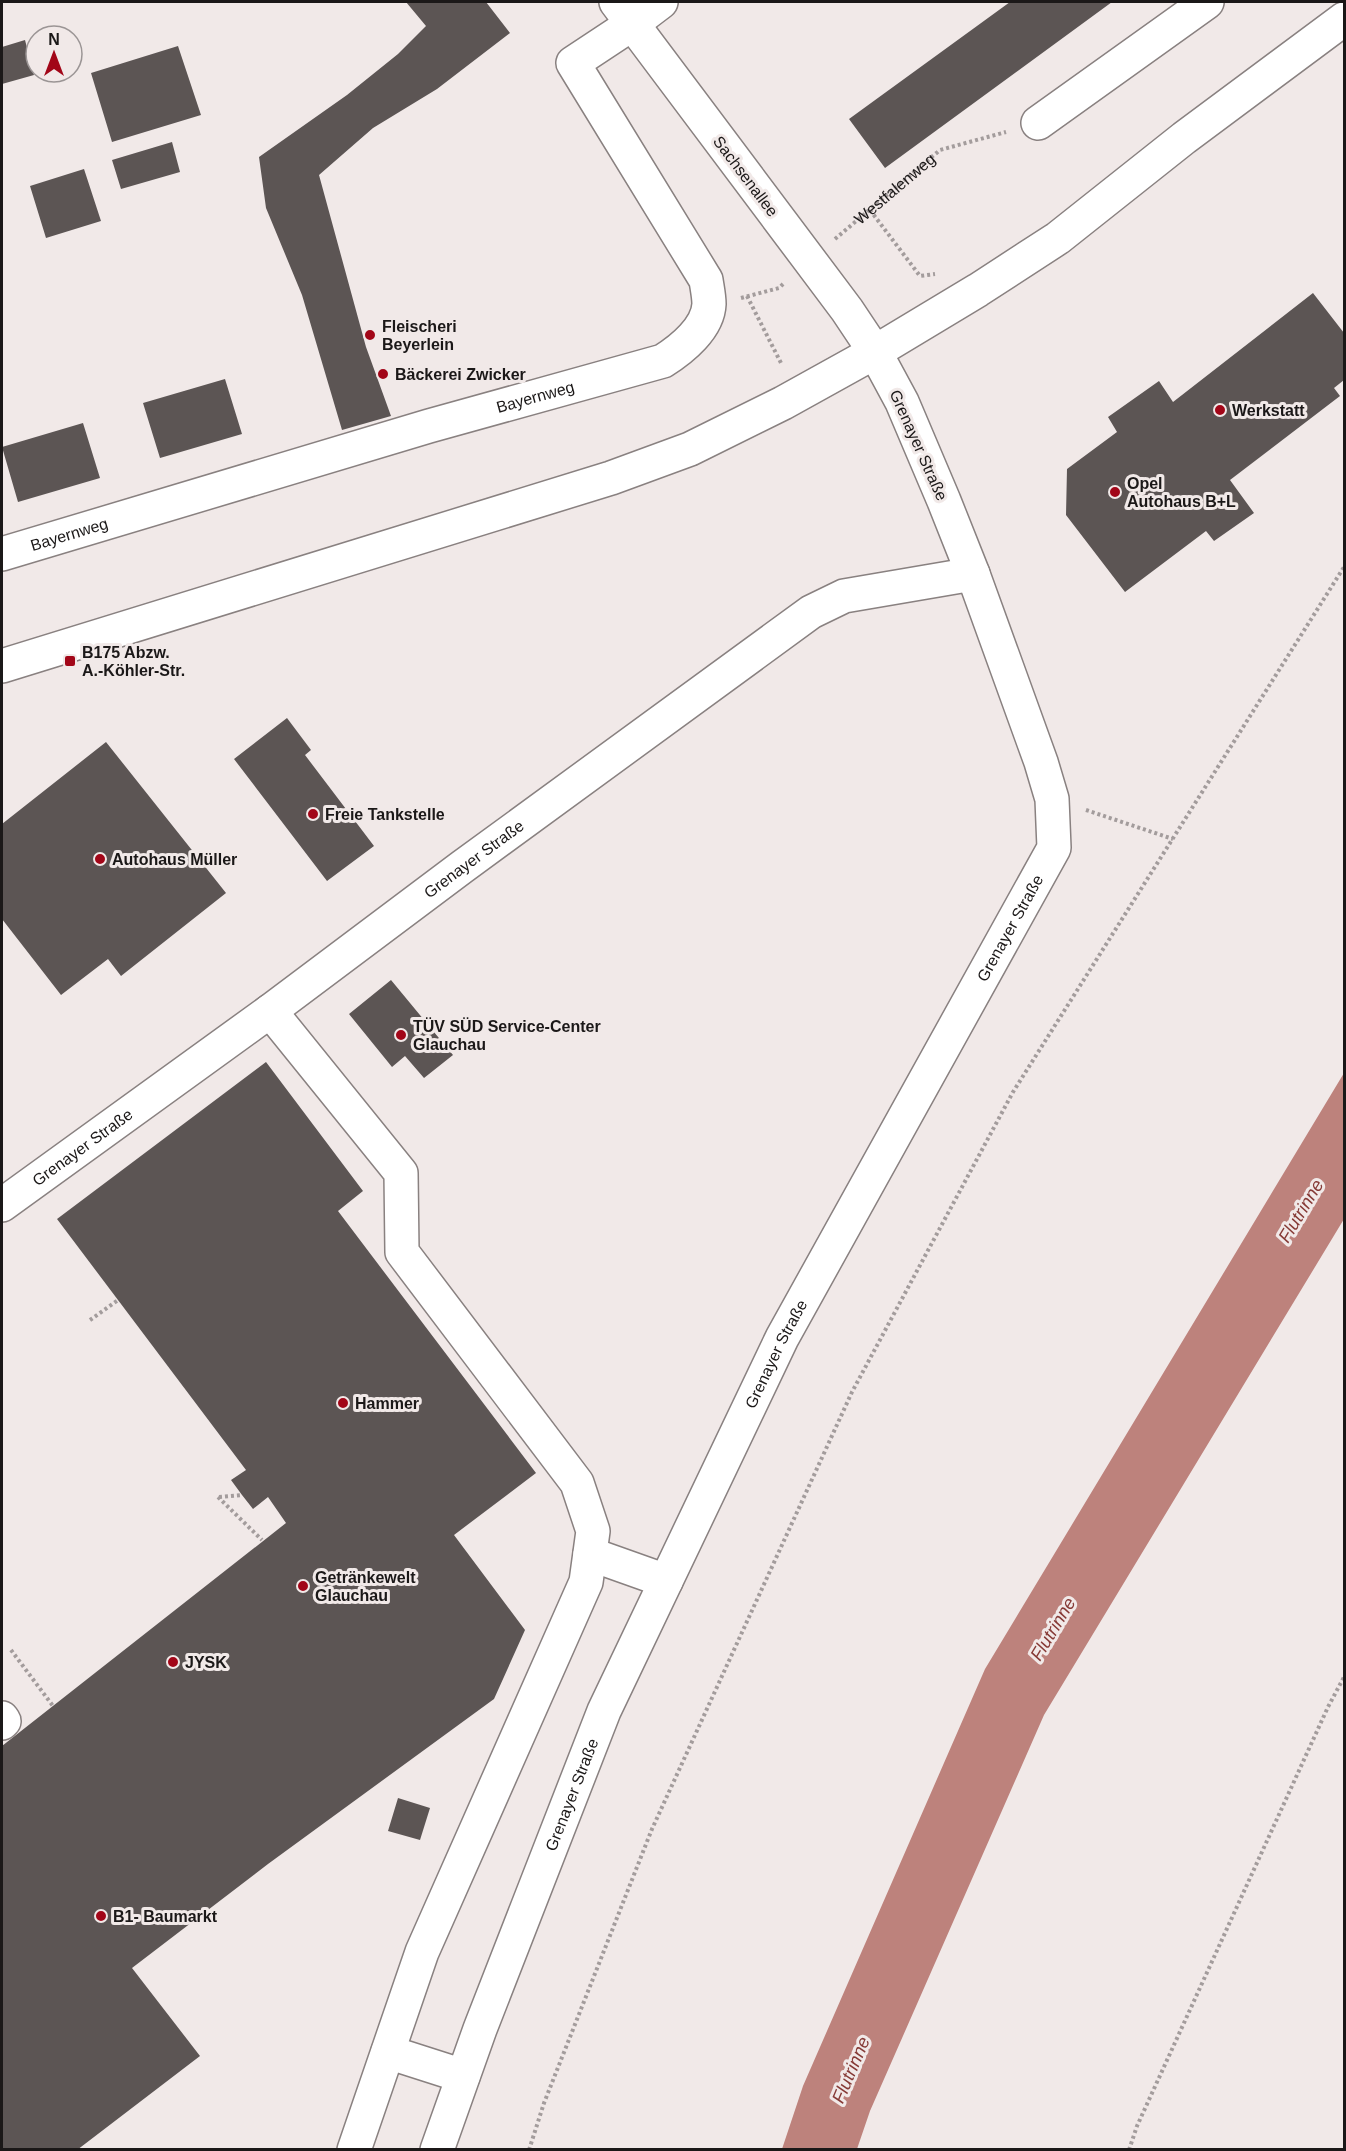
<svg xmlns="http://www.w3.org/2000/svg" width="1346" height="2151" viewBox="0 0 1346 2151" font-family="Arial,sans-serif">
  <rect width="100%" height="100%" fill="#f1e9e8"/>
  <path fill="#bd827c" d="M1344,1073V1219L1044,1715L870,2111L857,2149H782L803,2086L985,1669Z"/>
  <path fill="#5c5554" d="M406,2H486L510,33L437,89L373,128L319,175L366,347L391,416L342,430L302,295L266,208L259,157L347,95L398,54L426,26Z
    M1010,2H1112L885,168L849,119Z
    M25,40L34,75L2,84V47Z
    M178,46L201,115L112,142L91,73Z
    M172,142L180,172L121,189L112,160Z
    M84,169L101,221L46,238L30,186Z
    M1313,293L1344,333V380L1334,388L1340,396L1230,480L1254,513L1214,541L1206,531L1125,592L1066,515L1067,469L1117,432L1108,417L1159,381L1173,402Z
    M225,379L242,434L160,458L143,403Z
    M83,423L100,478L18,502L2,447Z
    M287,718L311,750L305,755L374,846L327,881L234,759Z
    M106,742L226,893L121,976L108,959L61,995L2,919V824Z
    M391,980L453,1055L424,1078L405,1056L392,1067L349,1014Z
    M266,1062L363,1191L338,1211L536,1473L454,1535L525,1630L494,1699L268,1864L132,1968L200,2056L77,2150H2V1746L286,1523L268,1497L253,1509L242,1495L231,1480L246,1470L57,1219Z
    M398,1798L430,1808L420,1840L388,1831Z"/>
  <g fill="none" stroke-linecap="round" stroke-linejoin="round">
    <defs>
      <g id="minor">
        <path d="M1038,123L1207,2"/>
        <path id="s2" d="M2,554L429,426L663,361C682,349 708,328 709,304C709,296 707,287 706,280L573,63L632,24L661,2"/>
        <path d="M270,1011L401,1173L402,1252L577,1483L593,1531L586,1582L422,1952L354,2150"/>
        <path id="s3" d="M2,1205L270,1011L462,867L811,612L844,596L973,574"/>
        <path d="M590,1554L666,1581"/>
        <path d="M2,1718L4,1721L2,1723"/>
        <path d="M388,2052L463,2076"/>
        <path id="s4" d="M437,2150L480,2029L604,1711L782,1338L1054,848L1052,799L1041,762L973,574L944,501L902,402L875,352L847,310L616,2"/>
      </g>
      <path id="major" d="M2,666L611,478L690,449L783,403L875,352L978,290L1058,238L1184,138L1344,19"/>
    </defs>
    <use href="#minor" stroke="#898180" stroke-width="36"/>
    <use href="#major" stroke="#898180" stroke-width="36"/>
    <g stroke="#a39c9c" stroke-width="4" stroke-dasharray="3 3" stroke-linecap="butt">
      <path d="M870,210L920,276L935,274"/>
      <path id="s1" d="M835,239L940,150L1006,132"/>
      <path d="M747,296L782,365"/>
      <path d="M741,298L779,288L784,283"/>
      <path d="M1086,810L1173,839"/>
      <path d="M90,1320L118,1300"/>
      <path d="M218,1497L262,1540"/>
      <path d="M219,1497L242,1495"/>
      <path d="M11,1650L53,1706"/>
      <path d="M529,2150L544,2103L652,1829L852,1392L1013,1092L1344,567"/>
      <path d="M1129,2150L1137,2126L1328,1707L1344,1677"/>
    </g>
    <use href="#minor" stroke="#fff" stroke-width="33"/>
    <use href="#major" stroke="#fff" stroke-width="33"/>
  </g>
  <g fill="#a20618" stroke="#f1e9e8" stroke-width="2">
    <circle cx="370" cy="335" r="6"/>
    <circle cx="383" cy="374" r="6"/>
    <circle cx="1220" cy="410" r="6"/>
    <circle cx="1115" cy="492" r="6"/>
    <rect x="64" y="655" width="12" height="12" rx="3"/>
    <circle cx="313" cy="814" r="6"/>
    <circle cx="100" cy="859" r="6"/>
    <circle cx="401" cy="1035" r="6"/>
    <circle cx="343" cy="1403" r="6"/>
    <circle cx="303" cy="1586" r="6"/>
    <circle cx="173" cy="1662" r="6"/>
    <circle cx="101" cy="1916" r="6"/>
  </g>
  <g text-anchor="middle" stroke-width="6" stroke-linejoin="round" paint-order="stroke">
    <g font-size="16" fill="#1b1818" stroke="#f1e9e8">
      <text transform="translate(746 176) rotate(53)" y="6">Sachsenallee</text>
      <text dy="6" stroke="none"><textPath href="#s1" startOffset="78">Westfalenweg</textPath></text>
      <text dy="6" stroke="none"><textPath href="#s2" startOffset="556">Bayernweg</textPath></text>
      <text transform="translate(919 445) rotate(66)" y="6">Grenayer Straße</text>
      <text dy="6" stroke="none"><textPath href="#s2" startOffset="70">Bayernweg</textPath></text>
      <text dy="6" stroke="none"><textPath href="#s3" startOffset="585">Grenayer Straße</textPath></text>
      <text dy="6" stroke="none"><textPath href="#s4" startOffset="1352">Grenayer Straße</textPath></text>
      <text dy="6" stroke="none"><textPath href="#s3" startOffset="99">Grenayer Straße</textPath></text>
      <text dy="6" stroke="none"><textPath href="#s4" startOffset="866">Grenayer Straße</textPath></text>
      <text dy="6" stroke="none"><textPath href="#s4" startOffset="380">Grenayer Straße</textPath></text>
    </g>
    <g font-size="16" font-weight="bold" fill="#1b1818" stroke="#f1e9e8" text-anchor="start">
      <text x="382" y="332">Fleischeri<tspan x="382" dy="18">Beyerlein</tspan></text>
      <text x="395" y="380">Bäckerei Zwicker</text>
      <text x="1232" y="416">Werkstatt</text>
      <text x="1127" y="489">Opel<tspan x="1127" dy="18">Autohaus B+L</tspan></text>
      <text x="82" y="658">B175 Abzw.<tspan x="82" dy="18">A.-Köhler-Str.</tspan></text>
      <text x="325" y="820">Freie Tankstelle</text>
      <text x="112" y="865">Autohaus Müller</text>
      <text x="413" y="1032">TÜV SÜD Service-Center<tspan x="413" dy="18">Glauchau</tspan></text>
      <text x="355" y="1409">Hammer</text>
      <text x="315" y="1583">Getränkewelt<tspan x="315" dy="18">Glauchau</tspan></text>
      <text x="185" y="1668">JYSK</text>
      <text x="113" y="1922">B1- Baumarkt</text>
    </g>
    <g font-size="18" font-style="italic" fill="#863a36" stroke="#f1e9e8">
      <text transform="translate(1301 1211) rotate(-59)" y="6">Flutrinne</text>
      <text transform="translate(1053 1629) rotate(-59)" y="6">Flutrinne</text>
      <text transform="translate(851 2070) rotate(-67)" y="6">Flutrinne</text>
    </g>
  </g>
  <rect width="1346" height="2151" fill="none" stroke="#1b1818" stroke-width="6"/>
  <g transform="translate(54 54)"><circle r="28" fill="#f1e9e8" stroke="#9b9595" stroke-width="1.5"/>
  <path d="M0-4.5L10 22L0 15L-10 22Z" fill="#a20618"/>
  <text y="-9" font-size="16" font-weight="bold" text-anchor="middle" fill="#1b1818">N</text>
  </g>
</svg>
